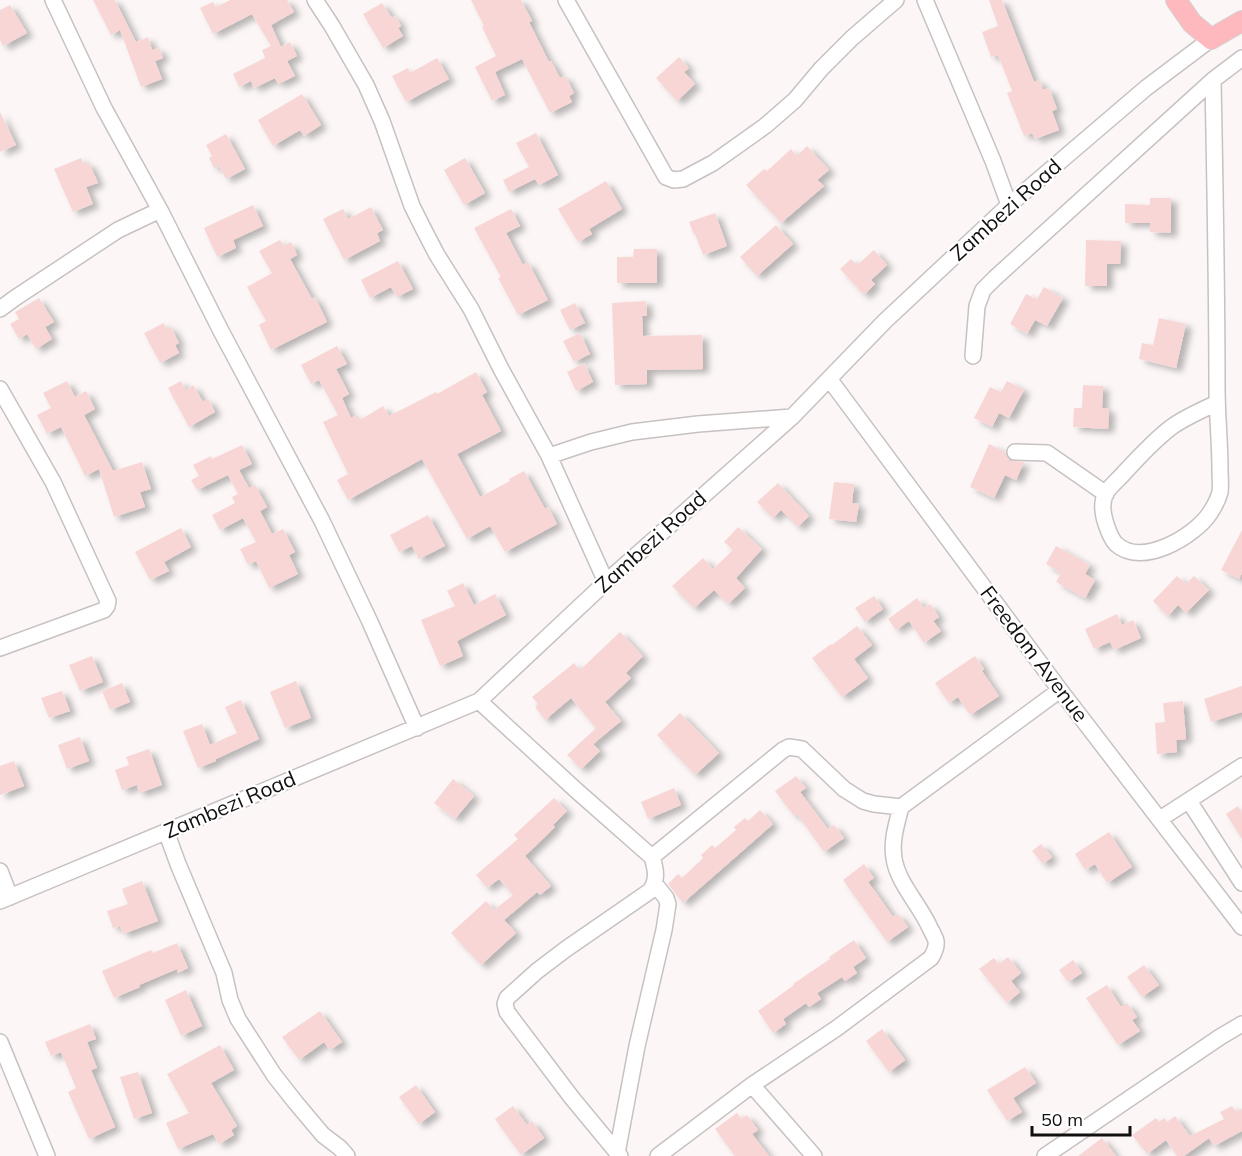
<svg xmlns="http://www.w3.org/2000/svg" width="1242" height="1156" viewBox="0 0 1242 1156" font-family="Mulish,sans-serif">
  <defs>
    <filter id="shadow"><feDropShadow dx="6" dy="4" stdDeviation="3" flood-color="#0004"/></filter>
  </defs>
  <rect width="100%" height="100%" fill="#fcf6f6"/>
  <path fill="#f9d6d6" filter="url(#shadow)" d="M93,0H115L136,42L148,37L152,50L159,48L163,58L155,61L162,79L141,87L120,30L111,35Z
    M230,0H287L294,12L271,25L281,47L290,42L297,56L287,61L295,76L278,84L275,78L254,88L251,81L239,87L233,74L265,58L262,50L271,46L252,14L213,34L200,8L213,2L216,7Z
    M471,0H521L532,21L529,22L549,62L551,61L560,78L565,76L574,93L569,96L572,102L550,113L522,59L495,72L505,95L492,101L475,67L496,56L482,27L484,26Z
    M989,0H1002L1034,82L1040,80L1043,90L1049,88L1057,109L1052,111L1059,130L1035,139L1032,133L1024,136L1007,93L1012,91L998,55L991,57L982,32L998,26Z
    M382,3L392,18L395,16L401,26L398,28L403,36L383,48L363,14Z
    M10,5L27,33L3,46L0,40V10Z
    M679,57L689,68L684,72L695,84L677,101L656,78Z
    M437,58L449,79L406,102L392,76L408,68L410,73Z
    M302,94L321,125L304,136L300,130L273,146L258,120Z
    M0,112L16,145L0,152Z
    M536,133L558,175L539,185L535,179L509,192L503,180L529,167L516,143Z
    M226,134L245,169L226,179L219,166L214,168L209,158L212,156L206,145Z
    M807,146L829,170L817,180L824,186L781,223L746,185L764,169L767,171L791,149L797,156Z
    M81,158L84,165L89,163L98,183L86,187L93,204L73,212L54,169Z
    M465,158L485,193L464,205L444,170Z
    M606,181L622,209L589,229L592,234L578,242L558,209Z
    M1150,198H1171V233L1150,232V223H1125V204L1150,205Z
    M253,205L263,226L233,240L236,248L217,257L204,228Z
    M371,207L383,230L377,233L380,241L344,260L323,219L343,209L348,219Z
    M511,209L520,226L506,233L523,265L528,262L548,300L518,315L498,278L501,277L474,228Z
    M715,213L727,246L703,255L695,234L694,235L689,222Z
    M776,225L793,244L757,276L740,257Z
    M280,240L284,246L291,242L297,255L290,259L312,299L315,297L327,322L271,350L259,325L266,321L247,287L272,273L259,251Z
    M1086,240L1121,241L1120,264H1107V286H1085Z
    M634,249H657V283H617V257H633Z
    M874,250L887,265L871,280L875,284L864,295L840,269L851,259L857,265Z
    M398,261L413,289L397,297L391,287L370,298L361,280Z
    M1044,287L1063,298L1047,326L1035,320L1027,334L1010,324L1026,294L1037,299Z
    M39,298L54,322L45,327L52,339L36,349L27,334L19,339L10,324L19,319L15,312Z
    M646,301L647,316H642L643,336L702,335L703,369L647,370V384L615,385L612,303Z
    M575,303L585,323L570,330L560,310Z
    M1159,318L1186,324L1176,368L1139,359L1142,343L1153,345Z
    M164,323L166,329L171,327L179,343L175,345L179,353L160,363L144,333Z
    M580,333L590,354L574,362L563,341Z
    M337,346L347,364L336,369L349,394L342,398L351,418L358,415L360,420L383,406L389,416L436,392L437,394L476,372L487,392L482,395L501,431L457,454L468,474L480,497L510,481L509,479L524,471L545,509L548,507L557,524L505,552L490,526L467,539L422,459L348,500L337,480L348,474L323,422L338,415L319,380L311,384L301,365Z
    M584,363L593,382L576,391L567,372Z
    M67,381L75,397L86,391L95,409L84,415L113,471L142,462L151,489L140,492L145,507L114,517L99,469L85,476L61,427L47,434L37,415L51,408L43,393Z
    M181,381L186,390L193,385L203,402L208,399L215,412L189,427L168,388Z
    M1007,381L1024,390L1009,418L999,413L992,427L974,418L990,387L1001,392Z
    M1083,385L1103,386L1102,408L1109,409L1108,429L1073,427L1074,408H1082Z
    M989,444L1005,452L1007,457L1010,461L1024,462L1016,480L1005,475L994,498L970,487Z
    M242,445L252,464L239,470L249,488L255,485L267,507L260,511L272,534L283,529L295,552L289,555L298,574L269,588L256,561L248,565L240,549L256,542L243,518L220,530L212,515L235,503L232,497L238,494L228,475L197,490L191,480L199,476L193,465L211,456L212,459Z
    M834,482L854,484L852,503L859,504L856,522L829,519Z
    M778,483L809,516L798,527L781,510L773,518L757,502Z
    M428,515L445,546L419,559L412,546L399,552L390,535Z
    M738,527L762,549L736,578L745,588L728,604L714,590L694,608L672,586L703,558L713,569L733,550L724,542Z
    M181,528L191,547L164,562L169,571L150,580L135,552Z
    M1242,530V573L1239,579L1221,570Z
    M1056,546L1090,565L1085,574L1095,580L1085,598L1056,582L1061,573L1046,564Z
    M1177,576L1186,584L1194,576L1209,590L1186,613L1178,605L1168,616L1153,601Z
    M463,583L474,605L495,594L506,615L457,641L463,656L440,666L421,620L455,606L447,591Z
    M874,596L883,609L865,622L855,608Z
    M917,598L924,608L930,604L939,617L933,621L941,631L924,643L909,621L896,630L888,619Z
    M1117,614L1122,625L1133,620L1141,638L1114,650L1110,642L1094,649L1085,629Z
    M857,626L872,645L854,659L868,678L842,697L812,658L831,644L832,645Z
    M620,632L643,656L626,673L631,678L605,702L621,721L593,744L600,751L581,769L567,755L596,728L571,698L545,720L535,707L538,704L532,697L574,663L580,670Z
    M92,656L103,682L80,691L69,665Z
    M975,656L984,669L982,671L999,696L970,715L958,697L949,703L935,683Z
    M296,681L311,718L285,728L270,692Z
    M122,683L130,702L110,710L102,691Z
    M1242,686V712L1211,722L1204,699Z
    M62,691L70,711L49,718L41,698Z
    M241,700L259,739L216,759V761L198,768L183,731L202,724L210,745L237,733L225,707Z
    M1183,701L1186,739L1176,740L1177,752L1157,754L1155,723L1165,722L1163,703Z
    M680,713L719,753L695,775L657,735Z
    M80,737L89,761L67,769L58,745Z
    M149,749L162,785L139,793L137,785L122,790L115,770L129,765L126,757Z
    M14,761L24,786L0,795V766Z
    M796,776L806,788L800,792L828,829L834,825L844,838L824,852L797,814L794,816L775,791Z
    M453,779L474,796L455,819L434,803Z
    M674,788L681,805L648,819L641,802Z
    M554,798L567,811L553,825L555,827L525,856L551,886L540,895L537,892L504,920L516,933L481,965L451,933L486,901L494,910L513,895L499,879L487,888L476,875L518,839L514,835Z
    M1238,806L1242,813V839L1226,814Z
    M760,810L773,824L683,903L668,884L678,874L682,878L703,858L701,855L712,845L715,848L736,830L734,827L745,818L748,821Z
    M1109,832L1132,867L1107,883L1095,864L1085,870L1075,854Z
    M1041,844L1052,857L1043,864L1032,851Z
    M864,864L874,878L868,882L877,894L893,917L898,914L908,927L887,942L843,880Z
    M142,881L158,921L123,934L120,926L113,928L107,911L128,904L122,889Z
    M854,940L866,958L853,967L857,973L845,981L842,977L817,993L821,999L809,1007L806,1003L783,1019L786,1024L773,1033L758,1011L794,985L793,984L830,959L829,957Z
    M177,943L188,968L178,973L177,969L139,985L140,987L114,998L102,971L151,950L153,953Z
    M1008,957L1021,973L1011,981L1020,992L1007,1003L979,969L994,958L999,964Z
    M1073,960L1082,973L1068,982L1059,970Z
    M1144,965L1159,985L1142,997L1127,977Z
    M1107,985L1121,1007L1127,1003L1137,1017L1132,1020L1140,1031L1118,1045L1086,998Z
    M186,990L202,1026L181,1036L165,1000Z
    M320,1011L342,1042L330,1050L324,1042L299,1060L282,1037Z
    M90,1024L96,1039L87,1042L97,1068L91,1070L115,1127L89,1139L68,1092L76,1088L61,1052L51,1056L45,1042Z
    M882,1029L905,1060L889,1072L866,1041Z
    M220,1045L234,1070L211,1083L237,1126L231,1130L234,1135L219,1144L213,1134L178,1149L166,1123L189,1113L167,1074Z
    M1025,1067L1036,1083L1013,1098L1022,1112L1007,1121L987,1090Z
    M138,1072L152,1113L134,1119L120,1077Z
    M416,1085L435,1112L419,1124L399,1097Z
    M513,1106L527,1125L532,1121L544,1138L521,1155L495,1119Z
    M1232,1106L1236,1112L1242,1109V1131L1214,1146L1209,1138L1184,1156H1177L1166,1140L1147,1154L1132,1135L1156,1118L1159,1122L1164,1118L1167,1122L1175,1116L1190,1136L1224,1119L1220,1112Z
    M737,1113L741,1119L747,1115L758,1130L752,1134L769,1156H735L715,1129Z
    M1102,1138L1116,1156H1078Z"/>
  <g fill="none" stroke-linecap="round" stroke-linejoin="round">
    <defs>
      <path id="minor" d="M53,0L104,108L160,210L221,331L322,521L370,622L417,728
        M315,0L332,26L366,85L382,121L412,206L424,230L437,255L471,309L501,369L549,456L606,582
        M566,0L666,177L674,180L683,179L713,163L765,126L795,100L821,69L852,38L896,0
        M925,0L993,161L1009,205
        M1213,80C1215,183 1217,286 1217,388C1217,415 1220,442 1220,470C1220,477 1221,485 1220,492C1218,500 1214,507 1210,513C1195,536 1142,568 1116,544C1112,540 1108,530 1106,524C1103,515 1101,502 1106,493C1110,486 1119,479 1124,473C1139,457 1155,439 1173,426C1186,417 1202,410 1217,403
        M0,309L15,298L118,230L160,210
        M973,356L977,306L983,290L995,278L1213,80L1242,58
        M830,380L1060,690L1242,927
        M0,389L53,482L108,601L107,606L104,610L0,648
        M1015,452L1047,453L1106,494
        M549,456L591,442L632,432L698,424L792,417
        M479,701L577,791L652,857C656,870 658,880 650,891L566,949L537,971L507,998L505,1004L507,1012L572,1098L620,1156
        M1189,801L1242,883
        M1160,819L1242,766
        M166,831L178,864L224,973L230,1000L238,1019L274,1075L296,1103L323,1135L340,1148L347,1156
        M652,857L783,750L789,747L802,749L844,789L863,801L874,804L901,807L1060,690
        M0,871L10,897
        M0,901L479,701L606,582L792,417L885,321L1009,205L1146,88L1211,39
        M0,1042L47,1156
        M752,1085L814,1156
        M617,1153L637,1046L664,930L668,904L666,898L655,884
        M658,1156L752,1085L837,1028L931,958C934,953 937,947 936,941C935,937 932,932 930,928C920,905 897,882 894,858C891,840 897,823 901,807
        M1045,1156L1220,1037L1242,1024"/>
      <path id="major" d="M1176,0L1192,23L1211,39L1242,21"/>
    </defs>
    <use href="#minor" stroke="#c8c1c1" stroke-width="18"/>
    <use href="#major" stroke="#d4d4d4" stroke-width="22"/>
    <use href="#minor" stroke="#fff" stroke-width="15"/>
    <use href="#major" stroke="#feb9be" stroke-width="20"/>
  </g>
  <g text-anchor="middle" stroke-width="4.5" stroke-linejoin="round" paint-order="stroke">
    <g font-size="21" fill="#120f0f" stroke="#fff">
      <text transform="translate(1006 210) rotate(-42)" y="7">Zambezi Road</text>
      <text transform="translate(651 542) rotate(-42)" y="7">Zambezi Road</text>
      <text transform="translate(1034 654) rotate(53)" y="7">Freedom Avenue</text>
      <text transform="translate(230 805) rotate(-23)" y="7">Zambezi Road</text>
    </g>
  </g>
  <path d="M1032 1126v9h98v-9" fill="none" stroke="#120f0f" stroke-width="3"/>
  <text x="1041" y="1126" font-size="18" fill="#120f0f" stroke="#ffffff" stroke-width="4.5" paint-order="stroke">50 m</text>
</svg>
